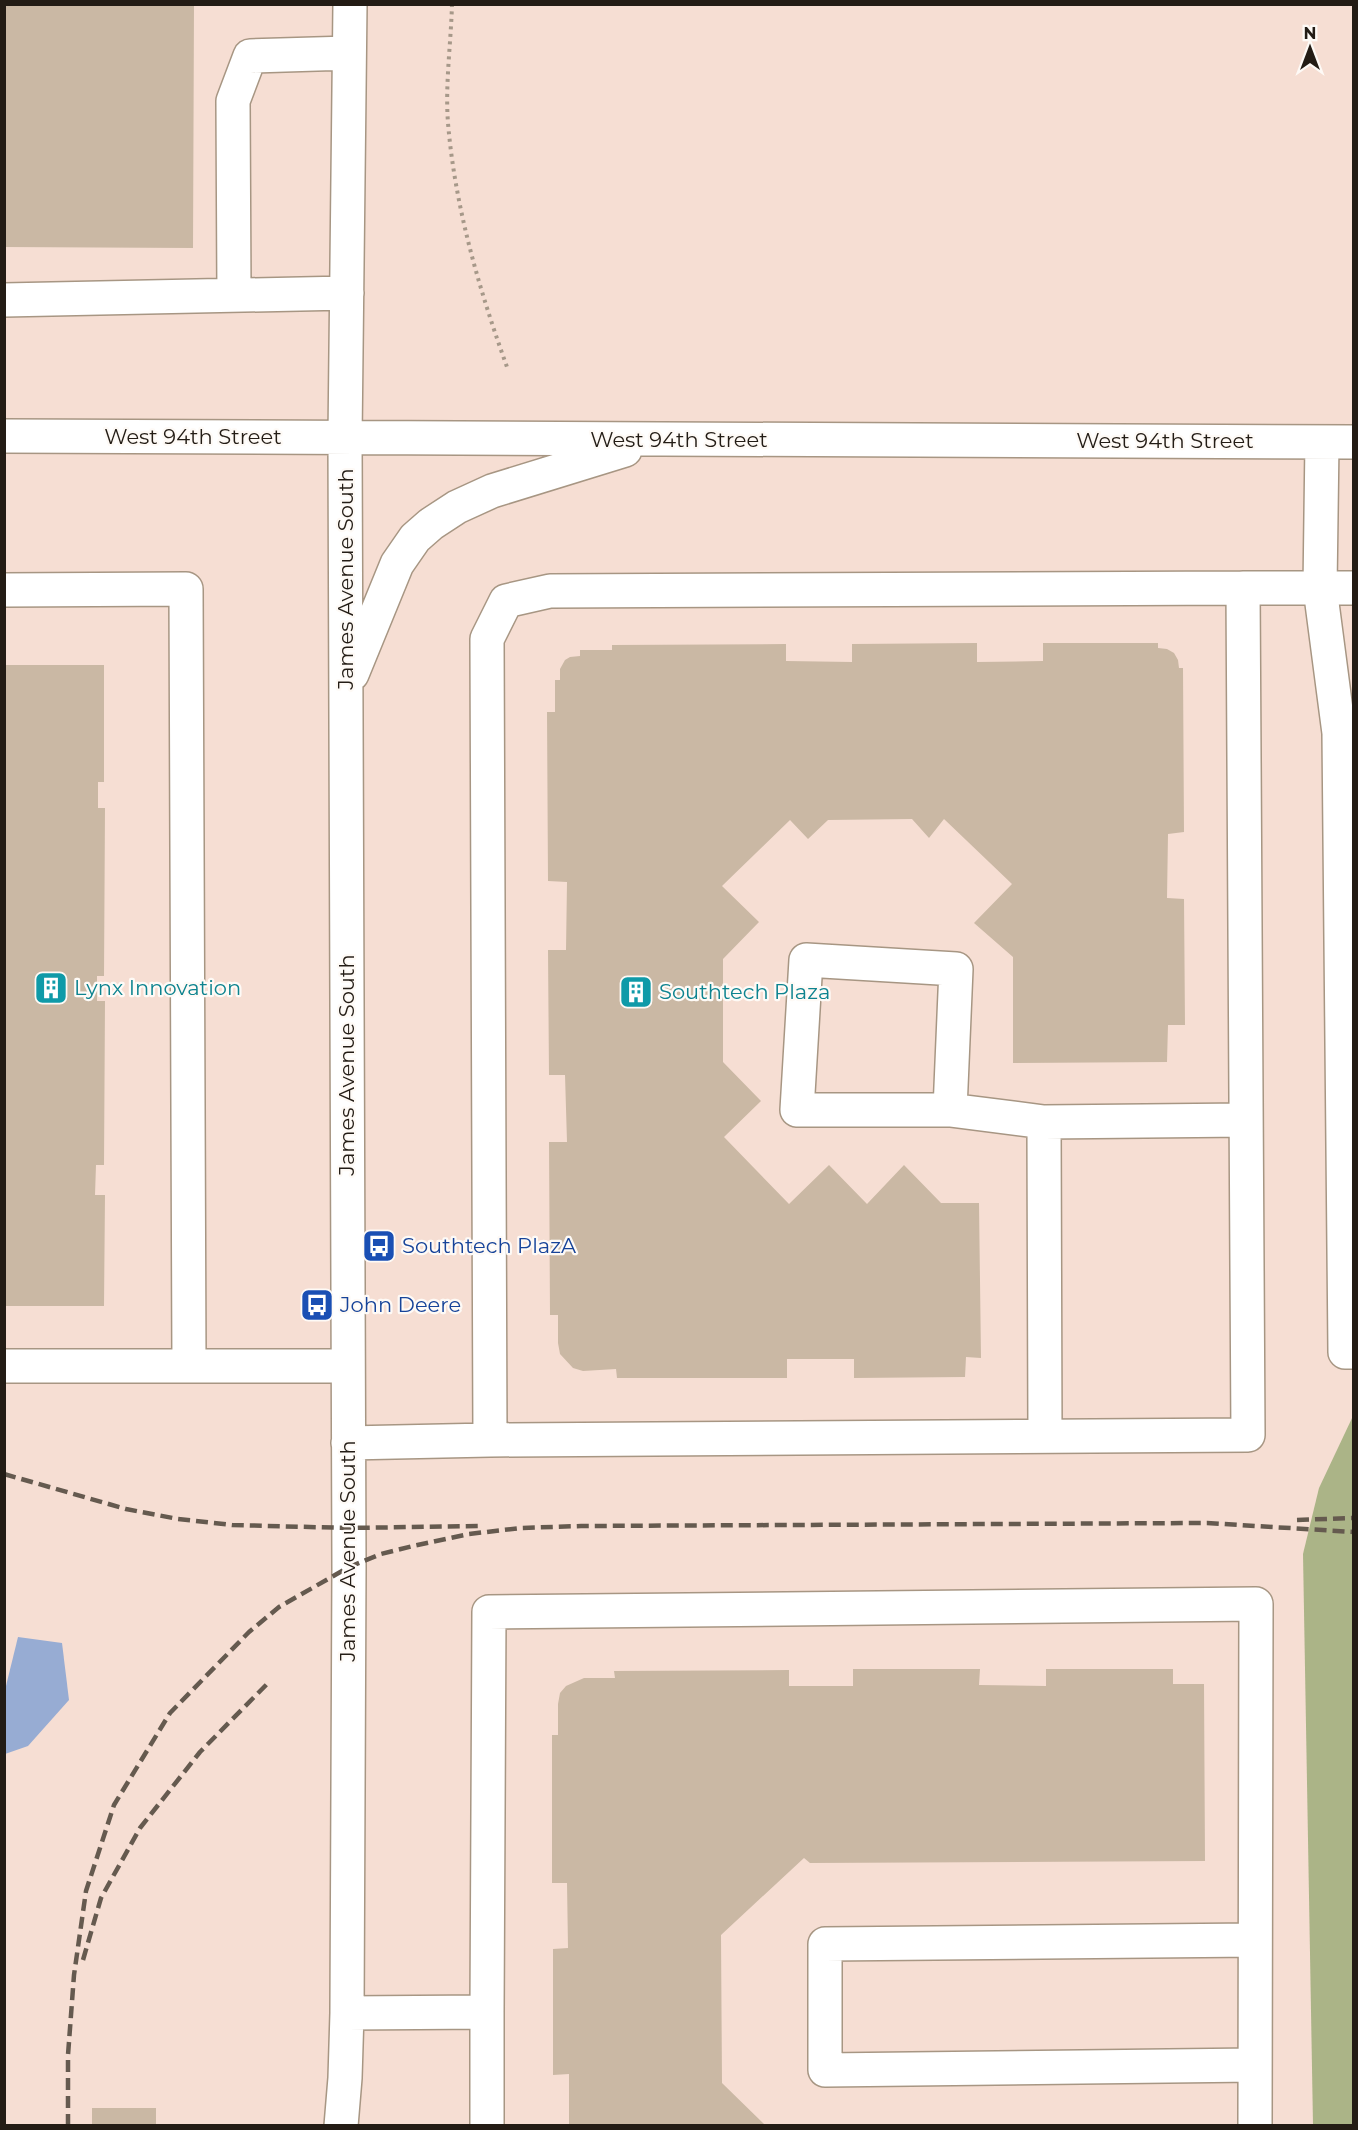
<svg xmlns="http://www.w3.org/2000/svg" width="1358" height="2130" viewBox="0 0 1358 2130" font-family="Montserrat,sans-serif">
  <rect width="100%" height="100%" fill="#fdead6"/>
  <path fill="#f6ded3" d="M5,5H1353V2125H5Z"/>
  <path fill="#abb487" d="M1353,1416V2125H1313L1303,1554L1319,1488Z"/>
  <path fill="#97acd3" d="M18,1637L62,1643L69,1700L28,1746L5,1754V1690Z"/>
  <path fill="#cab8a4" d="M4,4H194L193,248L4,247Z
    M977,643V662L1043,661V643H1158V648L1167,649L1174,653L1178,660L1179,668H1183L1184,832L1168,834L1167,898L1184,899L1185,1025H1168L1167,1062L1013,1063V957L974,923L1012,884L944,819L929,838L912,819L828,820L808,839L790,820L722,886L759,922L723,959V1062L761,1101L724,1137L789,1204L829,1165L867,1204L904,1165L941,1203H979L981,1358L966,1357L965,1377L854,1378V1359H787V1378H617L616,1369L583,1371L573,1368L560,1354L558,1343V1315H550L549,1142H567L565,1075H549L548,950H566L567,882L548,881L547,712H555V680H560V669L565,660L570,657L580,656V650H612V645L786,644V661L852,662V644Z
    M4,665H104V782H98V808H105L104,976H97V1001H105L104,1165H96L95,1195H105L104,1306H4Z
    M853,1669H980L979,1685L1046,1686V1669H1173V1684H1204L1205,1861L810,1863L804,1858L721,1935L722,2083L766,2126H569V2074L553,2075V1949L568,1948L567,1883H552V1735H558V1704L560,1693L566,1686L584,1678H615L614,1671L789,1670V1686H853Z
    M92,2108H156V2126H92Z"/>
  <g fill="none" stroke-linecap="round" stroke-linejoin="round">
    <defs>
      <path id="minor" d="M234,295L233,101L250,56L349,53
        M4,300L347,293
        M4,436L1354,442
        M1243,588L1248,1435L490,1440L487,639L506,601L550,591L1243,588H1320L1322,442
        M1354,588H1320L1339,733L1345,1352H1354
        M4,590L186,589L189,1366
        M352,674L397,564L415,538L431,524L457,507L492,491L625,450
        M950,1110L956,969L806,960L797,1110H950L1044,1122L1246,1120
        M1044,1122L1045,1436
        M4,1366H348
        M348,1443L490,1440
        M487,2012V2126
        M347,2013L487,2012L489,1612L1256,1604L1255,2126
        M1255,2065L825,2070V1944L1255,1940
        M341,2126L345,2078L347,2013L349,1567L345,438L350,4"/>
    </defs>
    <use href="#minor" stroke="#a79683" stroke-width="36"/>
    <path stroke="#a69889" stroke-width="4" stroke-dasharray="3 4.5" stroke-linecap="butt" d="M452,4C451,43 445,85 448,123C455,207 479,289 507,367"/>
    <use href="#minor" stroke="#fff" stroke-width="33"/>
    <path stroke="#655a4f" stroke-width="4.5" stroke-dasharray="12 6" stroke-linecap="butt" d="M4,1474L126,1509L178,1519L232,1525L349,1528L478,1526
      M1297,1520L1354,1518
      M83,1960L101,1898L140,1828L200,1752L270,1681
      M68,2126V2055L74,1975L86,1891L114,1805L170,1713L249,1632L279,1607L349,1567L381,1554L413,1546L469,1534L521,1528L581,1526L1207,1523L1354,1532"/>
  </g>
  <defs>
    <symbol id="building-square" viewBox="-11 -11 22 22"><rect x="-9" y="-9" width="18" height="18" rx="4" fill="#0f9aa8" stroke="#fefaf6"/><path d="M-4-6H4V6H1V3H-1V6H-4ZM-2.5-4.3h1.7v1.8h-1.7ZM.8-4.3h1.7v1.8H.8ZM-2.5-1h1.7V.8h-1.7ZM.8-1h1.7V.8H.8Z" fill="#fff"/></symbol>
    <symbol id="bus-square" viewBox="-11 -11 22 22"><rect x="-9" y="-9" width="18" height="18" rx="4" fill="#1a4fb4" stroke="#fefaf6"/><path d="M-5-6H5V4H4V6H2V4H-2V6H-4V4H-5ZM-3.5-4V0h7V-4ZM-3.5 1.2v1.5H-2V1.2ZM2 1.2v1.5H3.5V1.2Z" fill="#fff"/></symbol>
  </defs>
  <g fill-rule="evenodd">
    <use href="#building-square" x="32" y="969" width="38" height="38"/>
    <use href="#building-square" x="617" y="973" width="38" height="38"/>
    <use href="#bus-square" x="360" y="1227" width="38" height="38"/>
    <use href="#bus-square" x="298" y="1286" width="38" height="38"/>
  </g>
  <g text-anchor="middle" stroke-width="4.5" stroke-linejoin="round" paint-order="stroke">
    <g font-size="21" fill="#231c15" stroke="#fefaf6">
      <text x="193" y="444">West 94th Street</text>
      <text x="679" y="447">West 94th Street</text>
      <text x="1165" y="448">West 94th Street</text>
      <text transform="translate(346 579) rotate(-90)" y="7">James Avenue South</text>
      <text transform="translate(347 1065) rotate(-90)" y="7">James Avenue South</text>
      <text transform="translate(348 1551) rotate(-90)" y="7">James Avenue South</text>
    </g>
    <g font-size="21" fill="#0d838f" stroke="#fefaf6" text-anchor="start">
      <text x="74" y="995">Lynx Innovation</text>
      <text x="659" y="999">Southtech Plaza</text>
    </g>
    <g font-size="21" fill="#164399" stroke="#fefaf6" text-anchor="start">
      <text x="402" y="1253">Southtech PlazA</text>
      <text x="340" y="1312">John Deere</text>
    </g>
  </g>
  <rect width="1358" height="2130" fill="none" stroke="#231c15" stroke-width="12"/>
  <g transform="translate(1310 48)" stroke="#fefaf6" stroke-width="4.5" paint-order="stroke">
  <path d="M0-4.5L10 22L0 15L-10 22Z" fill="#231c15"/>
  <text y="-9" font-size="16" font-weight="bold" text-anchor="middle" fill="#231c15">N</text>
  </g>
</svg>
